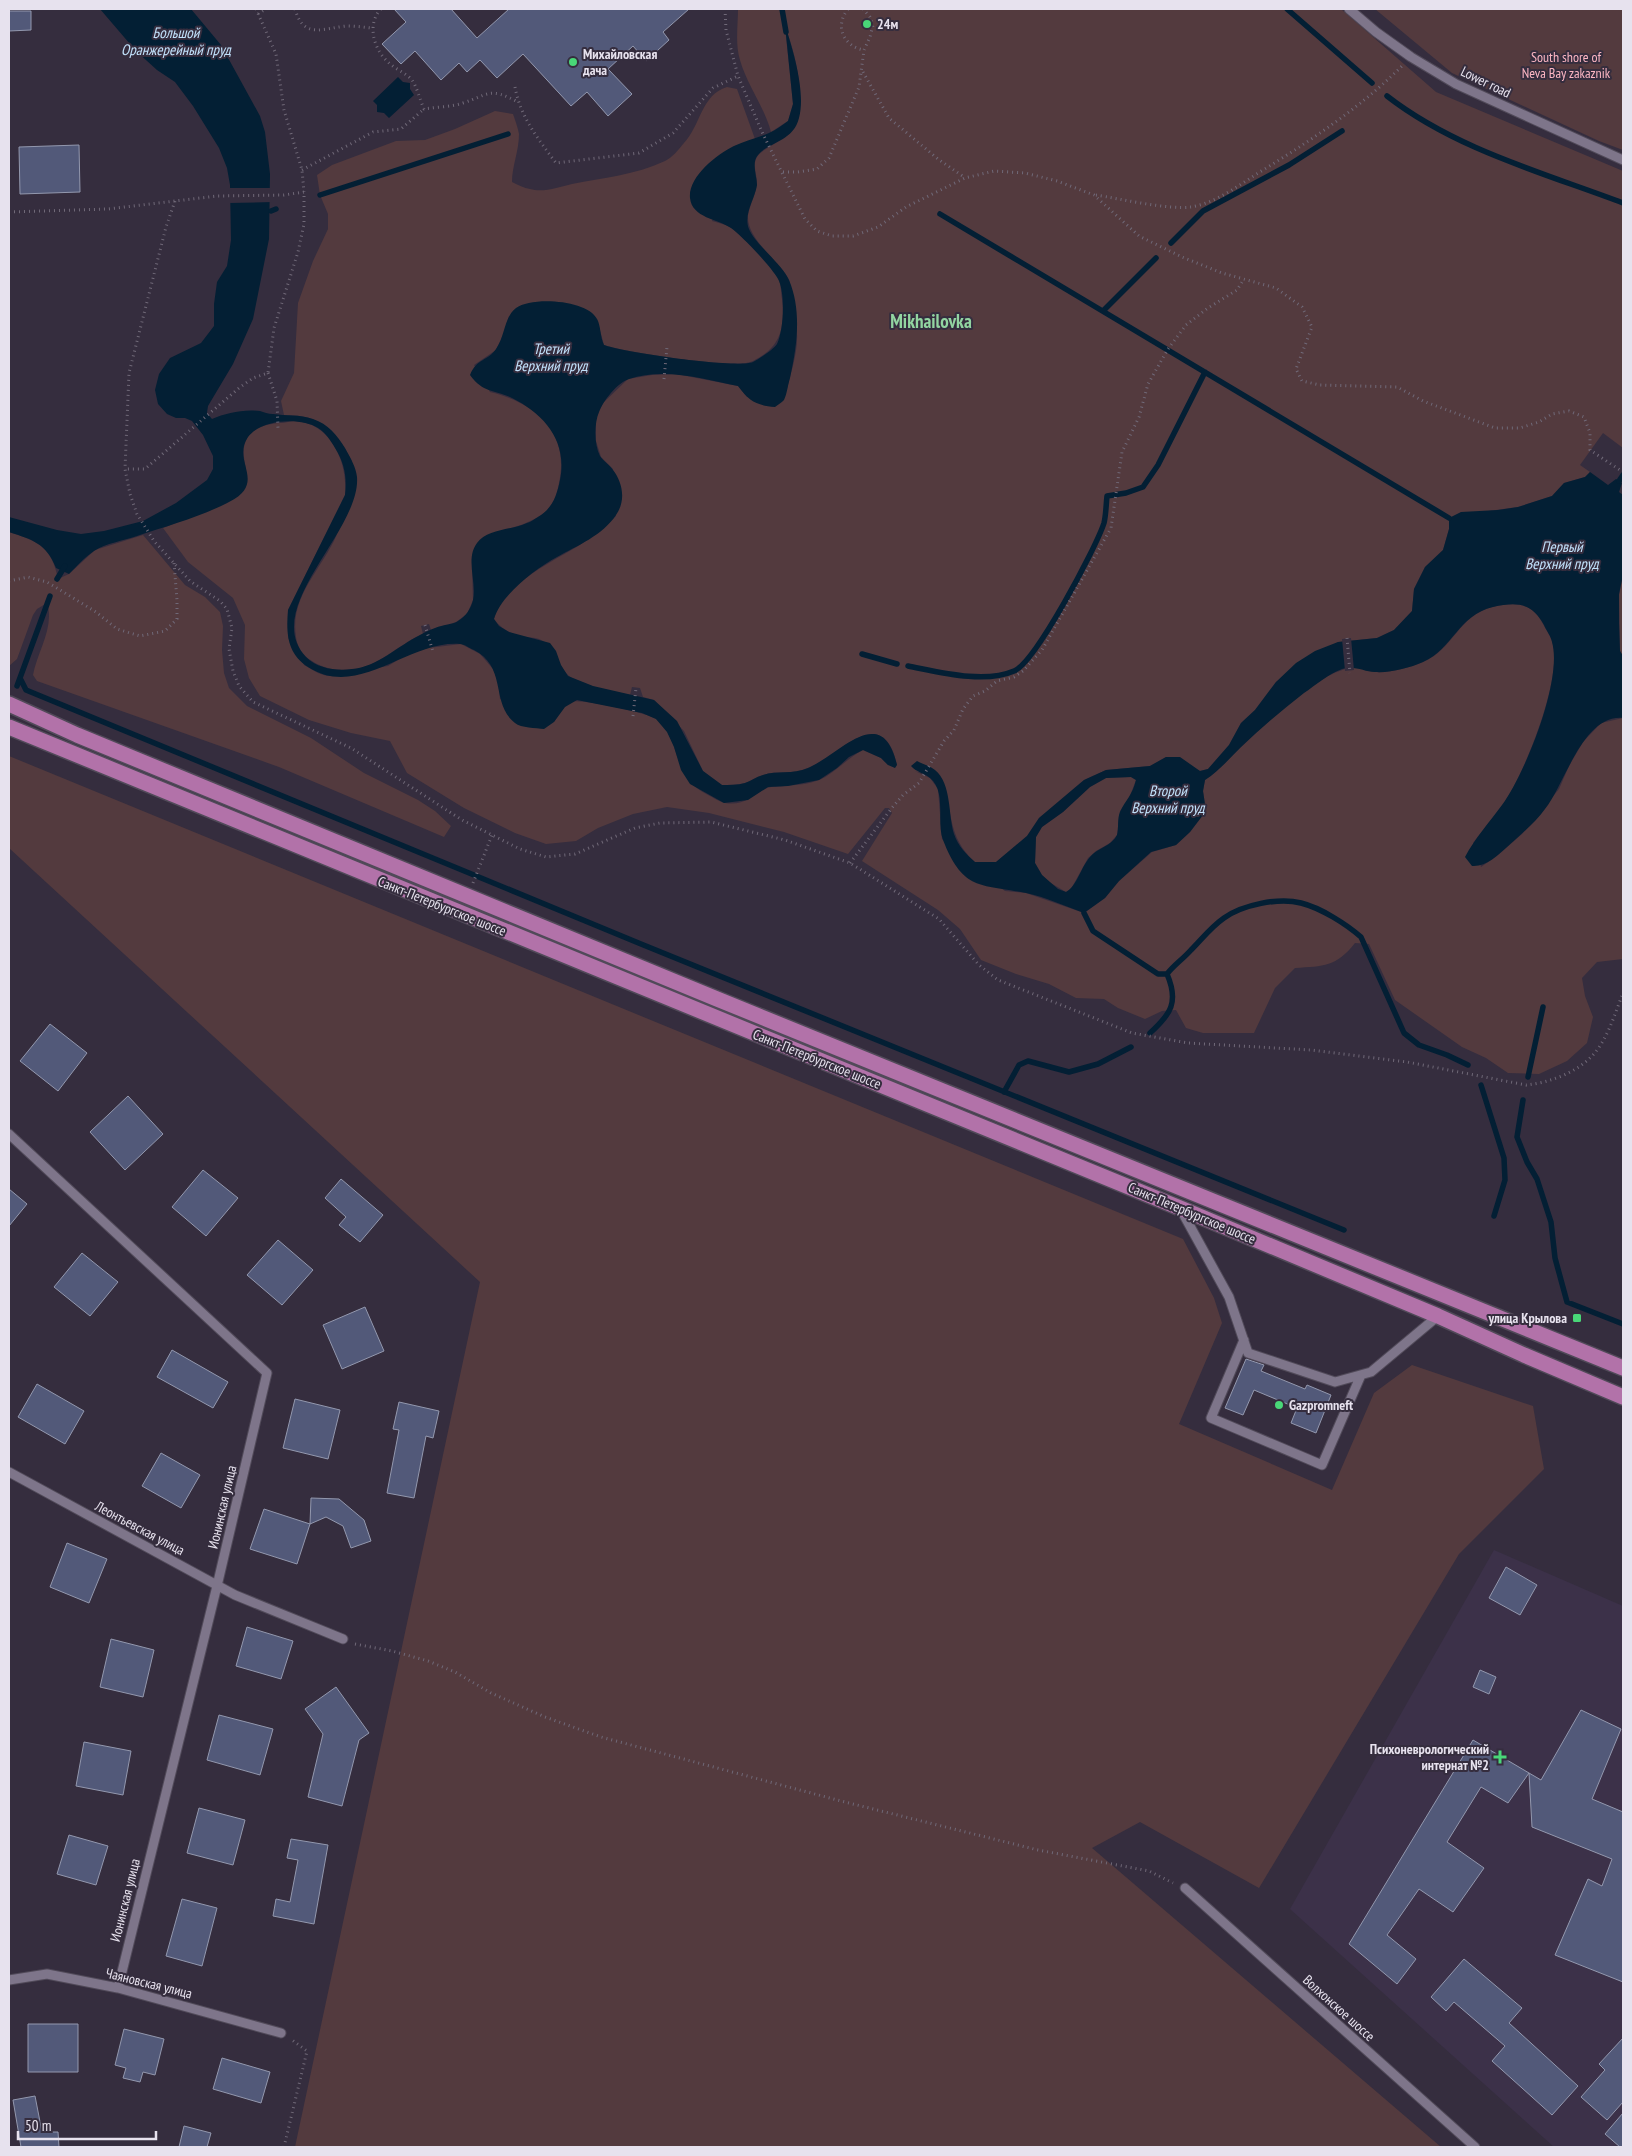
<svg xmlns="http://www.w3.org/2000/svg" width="1632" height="2156" viewBox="0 0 1632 2156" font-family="'PT Sans Narrow',sans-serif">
  <rect width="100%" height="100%" fill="#352d3e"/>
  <path fill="#3c3149" d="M1494,1550L1623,1606V2147H1554L1290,1909Z"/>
  <path fill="#533a3e" d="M738,9H1341L1436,92L1623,171V448L1603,433L1580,465L1590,472L1585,477L1564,483L1552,496L1518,507L1481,512L1449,529L1443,550L1425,567L1414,589L1412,611L1394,630L1377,638L1338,642L1276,682L1255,710L1241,723L1229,745L1208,769L1200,771L1166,757L1150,766L1106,770L1084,780L1039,818L1027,836L996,862H975C946,836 954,811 941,779L915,771L930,778L938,789L942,839L1005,891L1026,893L1084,913L1105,898L1119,881L1152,852L1176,845L1190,832L1206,811L1203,791L1205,780C1218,771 1229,759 1241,747C1265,724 1299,692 1328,676C1339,671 1349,666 1361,668C1365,669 1370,672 1375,672C1390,673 1409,668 1423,662C1453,650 1458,616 1492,607C1515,602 1532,602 1543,624C1546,630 1550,635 1552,641C1564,677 1524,774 1503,805C1494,818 1482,830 1473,843L1481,867L1498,855L1522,834L1559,789L1569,766L1583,742L1601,723L1623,718V959L1597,962L1582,978L1585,996L1593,1017L1587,1043L1567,1061L1539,1074L1508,1073L1486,1058L1462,1047L1395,1000L1369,944L1355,943C1336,967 1324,966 1295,968L1275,988L1254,1033H1203L1186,1028L1176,1010L1162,1011L1145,1019L1118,1008L1104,999L1076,998L1049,984L1016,974L981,960L960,929L938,910L862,861L892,813L889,808H885L848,854L784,832L709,813L667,807L633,814L598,828L576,841L546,844L515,833L464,808L407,773L390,741L351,733L309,720L260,696L249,678L244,659L245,625L233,598L188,562L163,528L227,503L246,468C238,438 251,425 280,423C285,423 291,421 295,421C332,423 348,464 345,495L288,610V638L304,665L318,673L327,676L388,666L406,655L428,648L461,644L480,654L493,669L498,681L500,699L554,722C559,715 563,706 571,702C579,698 648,713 656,719C684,741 669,776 708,795C713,797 719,802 725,803C745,806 752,795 767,788C772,786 780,787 785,786C795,785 810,784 819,780C834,774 847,758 863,750L881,758L888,765H897C883,700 838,756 808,768C793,775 777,770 763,775C756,777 751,781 745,783C738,785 729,785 722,785L703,771L684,731L654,700L643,697L640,688L632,687L630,695C614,691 578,686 567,674C554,660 562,650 539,639C534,637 528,638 523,637C512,634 501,629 494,619C504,585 544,566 573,549C589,540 602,528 616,516L613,469L601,457L596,441V418L603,403L628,379L652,375L676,374L738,386L747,397L787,389C791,372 798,352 797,334C797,322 794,311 792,300C791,293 791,283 788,278C777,259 746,238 748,215C750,204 756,194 757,183C757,174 752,165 757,157C762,148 784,141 793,130C809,108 795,50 785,27L793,104L788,121L771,132C764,106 747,85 740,60C735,44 738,25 738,9Z
    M1375,9H1623V150L1599,141L1452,73Z
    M727,87L737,89L755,139L732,147L712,221C718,223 725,224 730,227C741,234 773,269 779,280C781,285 781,293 782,299C785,328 781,347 753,361C738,370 623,352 604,345L597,319L509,316L504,333L496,350L474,365L490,392C536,403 570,432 559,483C557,494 553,506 544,513C527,526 504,529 484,537L472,567L473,600L467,614L456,622L431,630L429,624L421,626L423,634C402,642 381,664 360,668C343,672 326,670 312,661C303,656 297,647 296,637C289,594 326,566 339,529C346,508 348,483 352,461C335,430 322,415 284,415L281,401L294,373L298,303L313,261L328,229V214L320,195L317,175L332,165L396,141L425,140L455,129L495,111L513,114C515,120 518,128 519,134C519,151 512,166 512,182C518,185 524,188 530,189C543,193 559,187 572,184C603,178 635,175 665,161C672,158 679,149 684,143C701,125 701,95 727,87Z
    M9,532C38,541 52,547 58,579L69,574L95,550L143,535L185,585L205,597L220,612L223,626L222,650L224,673L229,688L247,706L311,738L364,773L418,800L435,811L451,826L444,837L279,767L37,681L33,675C37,652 55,627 47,603L37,609L33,615L17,659L9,666Z
    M1623,575V656L1620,651L1619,595Z
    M9,756L1183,1239L1214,1298L1222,1323L1179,1424L1332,1490L1374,1393L1412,1365L1533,1406L1544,1469L1459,1554L1259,1888L1140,1822L1092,1848L1441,2147H295L480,1282L9,848Z
    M1131,777L1136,780L1128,801L1120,811L1117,835L1110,843L1096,851L1088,858L1071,889L1066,892L1049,882L1042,875L1035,863L1036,837L1042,827L1063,812L1090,787L1106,778Z"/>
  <path fill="#031f34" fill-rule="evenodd" d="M100,9H191L221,45L260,116L265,132L270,174L269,239L253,319L233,364L208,406L207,413L212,419C226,413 243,409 260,411C264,412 268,414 273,414C286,416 299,414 313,419C328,424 337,435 345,448C350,457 356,467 357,477C361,531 260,608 306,657C318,669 337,671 352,669C377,667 398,646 420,635C427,631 436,627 445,625C449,624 454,624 458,621C465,617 471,609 473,600C477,582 465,559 477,543C487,529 512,530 527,523C531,522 534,519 538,517C553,508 557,495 560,480C568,441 544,414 512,398C494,389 484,394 470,375C477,358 488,361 496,349C505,337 504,317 516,308C532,296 588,300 597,319C601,326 600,337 604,345C623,352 737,369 753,362C759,359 774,349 777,344C784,329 785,295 779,281C775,270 741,235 731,228C718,219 692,218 690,198C688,177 716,155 734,146C745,141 757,138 769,133C776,130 782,125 788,121L793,104L785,25C793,50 806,92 799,118C793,142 768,142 758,155C751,163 757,176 757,185C755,199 743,214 749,229C755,244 782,264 789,280C802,311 797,346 790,378C788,384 787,394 784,400C782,402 778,405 775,407C756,405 750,402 738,386C705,379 663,367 629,379C617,383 604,400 599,412C594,424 594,444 600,456C603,461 610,465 613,470C623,483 626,501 616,515C603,535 577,546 557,557C535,569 501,595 494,619L499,626L509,632L550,643L556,651L561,665L568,676L593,686L654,700L677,721L703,771L722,785C729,785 738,785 745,783C751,781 756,777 763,775C777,770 793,775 808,768C839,755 882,700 897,765L895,768L888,765L881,758L863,750L849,757L837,768L819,780L788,786L768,787L748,800L724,803L690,784L681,770L674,747L667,732L656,719L642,713L577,700L565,707L554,722L544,729C536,728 521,728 515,723C490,703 508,668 474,650C469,648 464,644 460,644C408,640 359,700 308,667C287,654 286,633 288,610L345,495C347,478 345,464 335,448C331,441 326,433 318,428C301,417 261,419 248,437C231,462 268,482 229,502C200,517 167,526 137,536C123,541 106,543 94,551C85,557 77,566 69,574L56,568C46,543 33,540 9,532V517L57,530L81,534L104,531L143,521L176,503L207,480L213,469V456L203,435L192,421L185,418H176L167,414L158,404L155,390L159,374L170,358L201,343L214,326V304L217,282L227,266L231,240L230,185L227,168L219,148L193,106L175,82L157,70L136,51Z
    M398,77L403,82L410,83V89L414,95L389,118L384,113L377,112V105L373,101Z
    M1590,472L1608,485L1616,479L1622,483L1619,492L1623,495V575L1619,594V624L1620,651L1623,656V718C1583,714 1565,784 1545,809C1535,823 1520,835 1507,847C1497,856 1486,867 1472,866L1465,857C1475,838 1489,823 1502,805C1525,774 1563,680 1552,642C1551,636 1546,630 1544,625C1532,602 1516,602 1493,607C1458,615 1453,649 1423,662C1409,668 1391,673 1375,672C1364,672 1355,665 1342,669C1328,674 1316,685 1304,693C1282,710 1261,728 1241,747C1229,759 1219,771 1205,780L1203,791L1206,811L1190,832L1176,845L1151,852L1119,881L1105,898L1084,913C1065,906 1045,897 1026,893C980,884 963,891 943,840C936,822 947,792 930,778C924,773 916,772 911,766L917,761C922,764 930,766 935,770C952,784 948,815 954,834C958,846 966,854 975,862H996L1027,836L1039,818L1084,780L1106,770L1150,766L1166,757H1180L1200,771L1208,769L1229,745L1241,723L1255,710L1276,682L1296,663L1315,651L1338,642L1377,638L1394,630L1412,611L1414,589L1425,567L1443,550L1449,529V518L1461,512L1498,510L1518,507L1552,496L1564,483L1585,477ZM1131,777L1136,780C1132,796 1126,799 1120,812C1117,819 1119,828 1117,835C1112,846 1097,848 1090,857C1081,867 1077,886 1066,892L1058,889L1042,875L1035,863L1036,837L1042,827L1063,812L1090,787L1106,778Z"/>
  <path fill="#352d3e" d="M228,188H273V202L228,203Z
    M1351,638L1354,670L1345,671L1342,639Z"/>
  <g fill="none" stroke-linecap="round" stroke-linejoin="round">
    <path stroke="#031f34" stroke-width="5.5" d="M782,9L786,32
      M1287,9L1372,83
      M1387,96C1455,149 1544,173 1623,203
      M320,195L508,134
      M271,211L276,209
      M940,214L1449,518
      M1171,243L1203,211L1289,165L1342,131
      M1103,311L1156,258
      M1619,481L1623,475
      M57,579L65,566
      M862,654L897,664
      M908,666C939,672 984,684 1014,671C1035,663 1096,548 1104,523C1106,515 1106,505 1107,496L1126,493L1143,487L1158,465L1205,372
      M21,680L26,690L641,944L1344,1230
      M17,686L50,596
      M1084,913L1093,931L1158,974H1167C1174,965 1183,959 1191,950C1202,939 1211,927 1224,918C1242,905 1279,897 1301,903C1321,908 1346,924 1361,937L1404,1033L1419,1045L1447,1055L1468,1065
      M1150,1033C1171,1014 1179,1002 1167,974
      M1528,1077L1543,1007
      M1481,1085L1504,1158L1505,1180L1494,1216
      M1004,1092L1019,1065L1028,1061L1069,1072L1098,1064L1131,1047
      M1523,1100L1517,1137L1527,1162L1537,1179L1551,1222L1555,1258L1567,1302L1623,1324"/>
  </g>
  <path fill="#525979" stroke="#9398ae" d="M394,9H451L477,38L509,9H689L663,32L669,40L646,61L633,46L608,69L632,94L608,116L587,92L571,106L523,54L497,78L480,60L467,72L459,63L441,80L415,51L401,64L382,44L406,22Z
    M9,11H31V30L9,31Z
    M79,145L80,192L20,194L19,147Z
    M50,1024L87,1053L58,1091L20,1061Z
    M128,1096L163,1134L125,1170L90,1132Z
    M203,1170L238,1198L206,1236L172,1207Z
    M341,1179L383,1215L360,1242L339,1225L346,1217L325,1198Z
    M9,1189L27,1204L9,1226Z
    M278,1240L313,1270L282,1305L247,1275Z
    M82,1253L118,1282L90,1316L54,1287Z
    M365,1307L384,1351L342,1369L323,1325Z
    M172,1350L228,1382L213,1408L157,1377Z
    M1246,1359L1264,1365L1261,1371L1305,1389L1307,1385L1331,1395L1316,1433L1291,1423L1297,1408L1254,1390L1243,1415L1225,1408Z
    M37,1384L84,1411L65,1444L18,1417Z
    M295,1399L340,1410L328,1459L283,1448Z
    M399,1402L439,1411L433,1438L426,1436L414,1498L387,1493L399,1430L393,1429Z
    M161,1453L200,1475L181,1508L142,1486Z
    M311,1498L339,1499L364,1520L371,1541L351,1548L343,1526L326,1517L310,1524Z
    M264,1509L310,1524L297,1564L250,1549Z
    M67,1543L107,1559L89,1603L50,1587Z
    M1506,1567L1537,1585L1520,1615L1489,1598Z
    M247,1627L293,1641L281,1679L236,1666Z
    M111,1639L154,1650L143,1697L100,1687Z
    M1480,1670L1496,1677L1489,1694L1473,1687Z
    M336,1687L369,1733L359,1740L342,1806L308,1797L323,1734L305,1709Z
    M1581,1710L1621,1729L1592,1799L1623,1812V1982L1555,1955L1588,1879L1602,1886L1612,1859L1532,1827L1529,1773L1541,1780Z
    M219,1715L273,1729L260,1775L207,1760Z
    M1473,1740L1529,1773L1508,1803L1481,1787L1447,1842L1484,1868L1453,1912L1419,1889L1387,1935L1416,1959L1397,1984L1349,1944Z
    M84,1742L131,1751L123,1795L76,1786Z
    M199,1808L245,1820L233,1865L187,1853Z
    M69,1835L108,1846L96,1885L57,1874Z
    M291,1839L328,1845L314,1924L273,1916L276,1899L290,1902L298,1860L287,1858Z
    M182,1899L217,1908L202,1966L166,1956Z
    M1464,1959L1522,2008L1509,2023L1578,2086L1552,2115L1492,2061L1505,2046L1454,2002L1446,2011L1431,1997Z
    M28,2024H78V2072H28Z
    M124,2029L164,2039L155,2075L143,2072L140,2082L123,2078L126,2068L115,2065Z
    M1623,2038V2102L1607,2120L1581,2097L1605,2070L1599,2064Z
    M222,2058L270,2072L261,2103L213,2089Z
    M35,2096L42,2132H58L59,2147H21L13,2100Z
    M1623,2113V2147H1620L1605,2134Z
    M184,2126L211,2133L207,2147H179Z"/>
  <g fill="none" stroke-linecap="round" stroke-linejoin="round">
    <defs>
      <path id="service" d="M1349,9L1376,32L1411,57L1456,84L1623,160
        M9,1134L267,1373L217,1586L118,1988
        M1180,1208L1229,1297L1248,1353L1335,1382L1371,1372L1438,1316
        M1244,1340L1211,1418L1322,1465L1361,1375
        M9,1472L235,1595L343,1639
        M1185,1888L1475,2147
        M9,1980L47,1974L118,1988L281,2033"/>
      <path id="primary" d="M9,704L77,735L717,999L1623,1368
        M9,727L1180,1208L1438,1316L1524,1355L1623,1397"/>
    </defs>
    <use href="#service" stroke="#514a59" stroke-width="11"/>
    <use href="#primary" stroke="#514a59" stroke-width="18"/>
    <path stroke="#706978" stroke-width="3" stroke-dasharray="1 4" stroke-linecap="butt" d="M256,9L276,54L284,110L302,170L304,192
      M295,9C304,40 323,28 347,26C355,26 363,27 371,28
      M381,9C367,23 373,48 387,61C394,69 405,72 412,80C417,87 420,100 424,109C436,107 451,107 463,103C490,94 489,87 518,102
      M725,9L726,30L738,76L762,132L797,203L805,219L817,231L832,236H853L878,227L906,207L965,178L994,171L1025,173L1057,181L1094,195L1139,236L1182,257L1222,273L1276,288L1302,307L1312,327L1296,369L1302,381L1320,385L1397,387L1423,401L1495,428H1520L1539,422L1552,414L1569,411L1584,417L1590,433V450L1623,472
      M848,9C834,26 844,47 864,50
      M258,14L266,9
      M863,72L889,118L938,159L964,177
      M515,87C520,116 538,139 556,163L639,153L673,133L713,88L738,76
      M302,170L373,132L401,129L424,109
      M783,172H798L817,169L829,158L859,87L864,50L870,37L873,25L870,17L863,9
      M1096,195C1121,199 1169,210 1191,207C1215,203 1235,188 1255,175C1307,143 1359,109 1402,66
      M175,201L166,227L129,373L125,469L130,494L137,514L154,541L190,581L220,601L227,609L232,628L229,649L233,671L239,686L253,702L351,748L462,820L520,849L546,857L575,854L635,828L660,823L711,822L785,840L850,863L939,919L979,965L998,980L1132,1033L1188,1043L1311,1050L1407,1062L1526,1085C1548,1083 1576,1073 1592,1056C1608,1039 1615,1013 1623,993
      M9,212L108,209L217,196L284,195L304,192V224L298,252L274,328L268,373L253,378L239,388L145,469H125
      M268,373L277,401L278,429
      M664,379L667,347
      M9,581L28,577L47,582L96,612L117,629L140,636L165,631L177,619V600L174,563
      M425,625L433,652
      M1347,638L1350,673
      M633,716L636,688
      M850,863L891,809L903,795L919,783L944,741L954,730L963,709L973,696L985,691L997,681L1014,677L1023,671L1042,650L1111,528L1122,452L1139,417L1148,384L1168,349L1186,325L1208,308L1237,290L1244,279
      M473,883L492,835
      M355,1644L392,1651L428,1661L455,1672L491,1693L545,1717L601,1737L841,1801L1038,1850L1149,1871L1173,1883
      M284,2147L307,2051L292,2040"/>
    <use href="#service" stroke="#7e758a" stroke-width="9"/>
    <use href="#primary" stroke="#b272a9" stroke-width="15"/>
  </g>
  <g fill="#49d778" stroke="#352d3e" stroke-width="2">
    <circle cx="867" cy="24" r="5"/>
    <circle cx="573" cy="62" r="5"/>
    <rect x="1572" y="1313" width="10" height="10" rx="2.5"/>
    <circle cx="1279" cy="1405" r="5"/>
    <path d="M1497.5 1749.5h5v5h5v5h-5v5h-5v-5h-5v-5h5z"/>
  </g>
  <g text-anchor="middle" stroke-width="4" stroke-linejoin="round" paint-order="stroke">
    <g font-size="14" font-weight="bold" fill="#e7e2ee" stroke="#352d3e" text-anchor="start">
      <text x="877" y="29">24м</text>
      <text x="583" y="59">Михайловская<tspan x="583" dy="16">дача</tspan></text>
      <text x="1567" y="1323" text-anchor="end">улица Крылова</text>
      <text x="1289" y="1410">Gazpromneft</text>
      <text x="1489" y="1754" text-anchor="end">Психоневрологический<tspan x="1489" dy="16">интернат №2</tspan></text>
    </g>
    <g font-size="14" fill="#fcb6c3" stroke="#352d3e">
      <text x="1566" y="62">South shore of<tspan x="1566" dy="16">Neva Bay zakaznik</tspan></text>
    </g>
    <g font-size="14" fill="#e7e2ee" stroke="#352d3e">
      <text transform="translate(1486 82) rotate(26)" y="5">Lower road</text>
      <text transform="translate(442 906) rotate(22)" y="5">Санкт-Петербургское шоссе</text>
      <text transform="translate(817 1059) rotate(22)" y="5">Санкт-Петербургское шоссе</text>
      <text transform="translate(1192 1213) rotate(23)" y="5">Санкт-Петербургское шоссе</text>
      <text transform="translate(222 1507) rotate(-77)" y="5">Ионинская улица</text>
      <text transform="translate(140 1528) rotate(28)" y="5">Леонтьевская улица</text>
      <text transform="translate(125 1900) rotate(-76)" y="5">Ионинская улица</text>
      <text transform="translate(149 1983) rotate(14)" y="5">Чаяновская улица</text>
      <text transform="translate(1339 2008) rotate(42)" y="5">Волхонское шоссе</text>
    </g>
    <g font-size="15" font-style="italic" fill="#c1e1fb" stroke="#352d3e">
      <text x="176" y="38">Большой<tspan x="176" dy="17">Оранжерейный пруд</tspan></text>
      <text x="551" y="354">Третий<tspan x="551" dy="17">Верхний пруд</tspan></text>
      <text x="1562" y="552">Первый<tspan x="1562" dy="17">Верхний пруд</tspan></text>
      <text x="1168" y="796">Второй<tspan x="1168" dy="17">Верхний пруд</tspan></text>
    </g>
    <g font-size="19" font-weight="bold" fill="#92d5a1" stroke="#352d3e">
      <text x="931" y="328">Mikhailovka</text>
    </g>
  </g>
  <rect width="1632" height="2156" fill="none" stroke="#e7e2ee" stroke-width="20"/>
  <path d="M18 2131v8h138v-8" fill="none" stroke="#e7e2ee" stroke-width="2.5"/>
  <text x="25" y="2131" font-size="15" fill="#e7e2ee" stroke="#352d3e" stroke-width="4" paint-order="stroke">50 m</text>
</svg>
